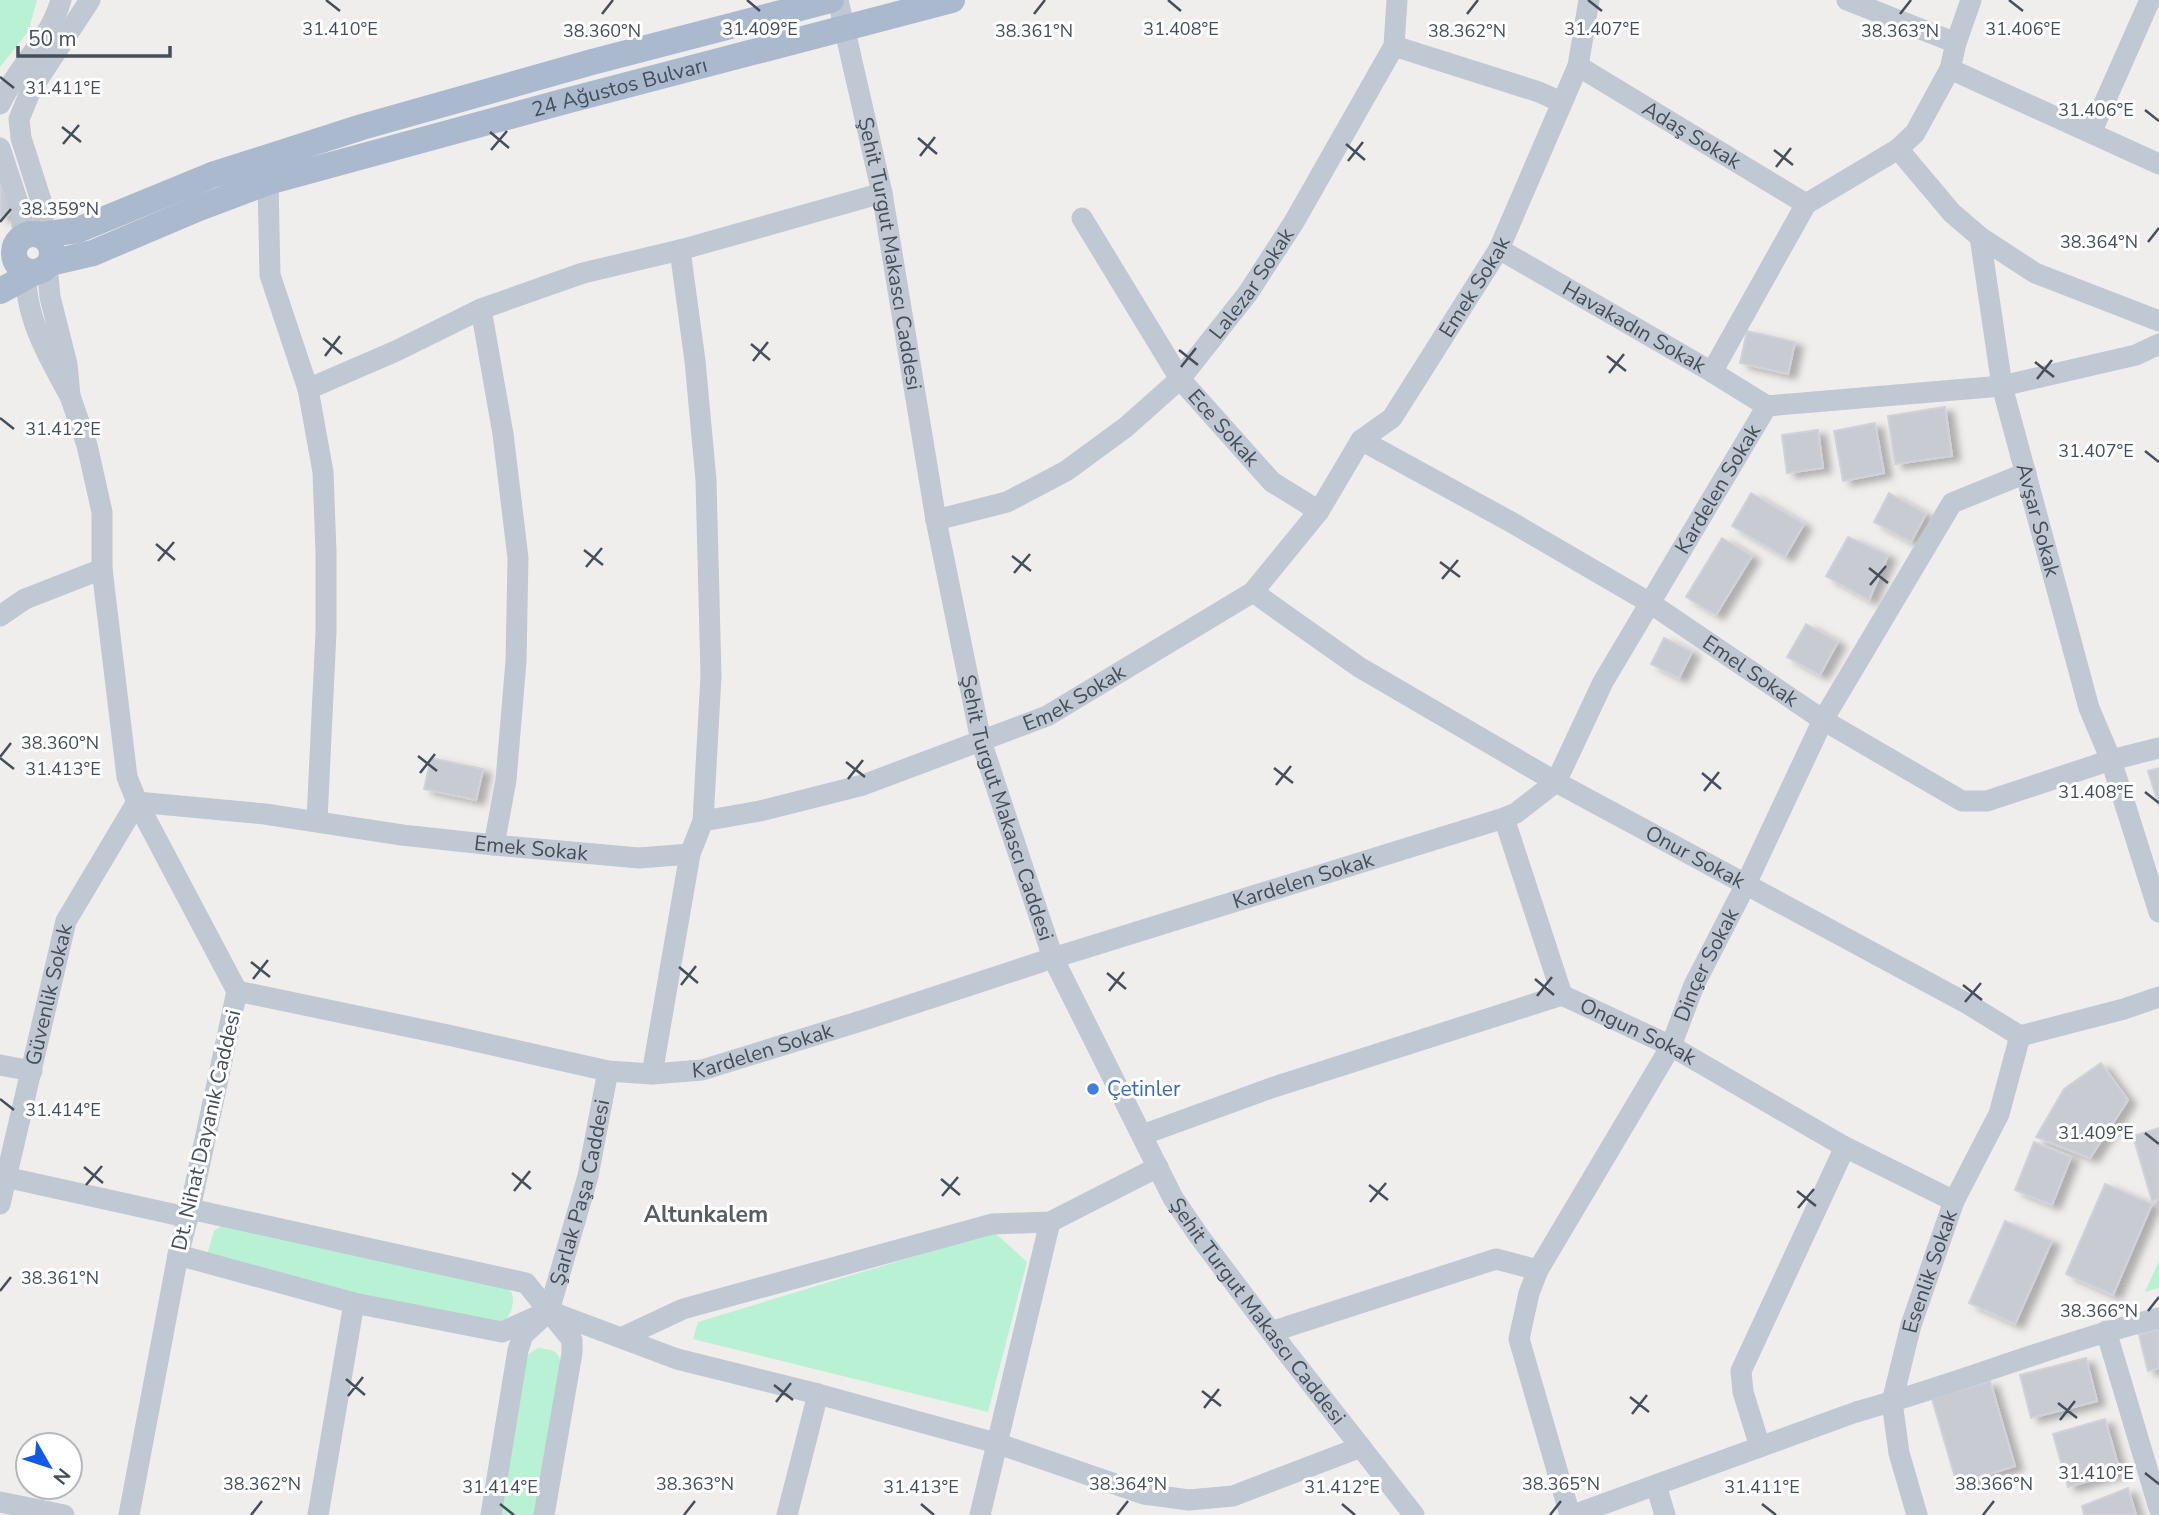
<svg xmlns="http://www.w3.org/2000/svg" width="2159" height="1515" viewBox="0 0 2159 1515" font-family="'Nunito Sans',sans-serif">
  <defs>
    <filter id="shadow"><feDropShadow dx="8" dy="4.5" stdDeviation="3.5" flood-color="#0004"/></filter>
  </defs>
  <rect width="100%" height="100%" fill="#f0eded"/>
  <path fill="#b8f1d3" d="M0,0H37L28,32L0,67Z
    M223,1225L508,1289L512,1293C515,1306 510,1318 499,1325L215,1263L207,1255L214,1231Z
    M994,1232L1027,1262L988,1412L693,1339L698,1322Z
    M2159,1261V1288L2145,1292Z
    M538,1348C551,1350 559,1349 561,1364L535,1515H500L527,1355Z"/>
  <path fill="#c9cbd3" stroke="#d1d2d9" stroke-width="2" filter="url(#shadow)" d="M0,182L12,213L0,218Z
    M1747,331L1795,342L1788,374L1740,363Z
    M1945,407L1952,456L1895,464L1888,416Z
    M1875,423L1884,473L1843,481L1834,431Z
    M1818,430L1823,468L1787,473L1782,435Z
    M1751,493L1804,524L1785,557L1732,526Z
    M1889,493L1926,514L1911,542L1874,522Z
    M1848,537L1888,555L1869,600L1826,576Z
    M1722,538L1752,556L1716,615L1686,597Z
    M1806,624L1838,642L1820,675L1787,657Z
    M1664,638L1692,652L1679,678L1651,664Z
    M431,758L483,769L476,800L424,789Z
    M2159,768V806L2148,771Z
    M2101,1063L2128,1100L2090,1158L2036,1137L2064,1089Z
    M2159,1128V1199L2152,1201L2133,1136Z
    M2034,1142L2071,1157L2052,1205L2015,1190Z
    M2105,1184L2152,1204L2113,1295L2066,1274Z
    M2005,1221L2052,1241L2015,1324L1969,1303Z
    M2159,1329V1368L2148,1371L2139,1335Z
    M2086,1358L2097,1401L2031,1418L2020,1375Z
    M1990,1381L2015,1466L1957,1484L1932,1399Z
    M2105,1419L2120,1472L2068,1487L2053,1434Z
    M2128,1488L2136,1515H2084L2082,1506Z"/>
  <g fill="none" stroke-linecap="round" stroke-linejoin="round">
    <g stroke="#c0c8d3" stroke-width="21">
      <path id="s1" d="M838,0L882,193L936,520L981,741L1053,958L1173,1198L1199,1236L1284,1349L1414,1515"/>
      <path d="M1847,0L1956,43"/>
      <path d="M1394,46L1539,92L1561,102"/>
      <path id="s2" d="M1578,66L1806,204"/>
      <path d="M1950,69L2159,164"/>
      <path d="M0,104C17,67 50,40 61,0"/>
      <path d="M2091,133L2150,0"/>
      <path d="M0,148L21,212L23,237"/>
      <path id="s3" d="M1898,149L1952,213L1980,237L2002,386L2089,708L2111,760L2159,912"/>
      <path d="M268,182L270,275L308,389L323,472L326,552V632L317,820"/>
      <path id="s4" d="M1082,218L1180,379L1272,482L1319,511"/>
      <path d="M41,235L44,210L21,138L19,119L31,90L90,0"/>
      <path d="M1980,237L2035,273L2159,321"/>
      <path id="s5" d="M1499,249L1712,372L1767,406"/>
      <path d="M680,250L695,361L706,480L711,676L703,821"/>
      <path d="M26,271C24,316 49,358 70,396L67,364L50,297L47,266"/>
      <path d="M481,309L503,434L518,558L516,661L506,780L494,845"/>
      <path d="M1712,372L1806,204L1898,149L1915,133L1950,69L1956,43L1971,0"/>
      <path d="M308,389L396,351L481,309L583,273L680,250L882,193"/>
      <path d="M70,396L87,445L102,512V569L127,777L137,802L237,991L190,1209L178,1255L129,1515"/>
      <path id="s6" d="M1361,440L1511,522L1650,603L1823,720L1962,801H1987L2111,760L2159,748"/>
      <path id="s7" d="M936,520L1007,502L1066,471L1126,427L1180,379L1248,293L1294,222L1394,46L1397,0"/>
      <path id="s8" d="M1253,592L1359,667L1556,782L1968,1004L2020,1036L2124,1009L2159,997"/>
      <path d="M0,616L25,599L102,569"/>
      <path d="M1504,818L1562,995"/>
      <path id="s9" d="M237,991L448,1035L608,1071L652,1074L702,1070L864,1020L1053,958L1504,818L1516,813L1556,782L1603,682L1767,406L2002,386L2136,355L2159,344"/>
      <path d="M0,1065L32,1071"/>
      <path d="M652,1074L690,854"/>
      <path id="s10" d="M1142,1135L1271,1088L1562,995L1671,1046L1845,1147L1954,1201"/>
      <path d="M5,1177L186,1217"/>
      <path id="s11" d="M0,1204L66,921L137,802L265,814L402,835L494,845L639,858L690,854L703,821L760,811L863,785L1047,716L1253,592L1319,511L1361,440L1392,418L1499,249L1578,66L1589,0"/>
      <path d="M190,1209L526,1283L572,1340V1353L544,1515"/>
      <path d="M178,1255L354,1303L502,1332L549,1311L677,1359L818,1394L996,1443L1144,1494L1189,1500L1233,1496L1361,1447"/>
      <path d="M2106,1331L2159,1508"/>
      <path d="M1271,1332L1496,1259L1538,1270"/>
      <path d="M621,1338L683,1309L992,1224L1050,1222L1158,1167"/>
      <path d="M1760,1447L1743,1392L1741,1371L1845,1147"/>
      <path d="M1656,1485L1665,1515"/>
      <path d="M0,1502L64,1515"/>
      <path d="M318,1515L354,1303"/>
      <path id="s12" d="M491,1515L518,1350L523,1335L549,1311L588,1176L608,1071"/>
      <path d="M787,1515L818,1394"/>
      <path d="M980,1515L1050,1222"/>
      <path id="s13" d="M1570,1515L1519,1339L1529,1293L1538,1270L1671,1046L1694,985L1745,886L1823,720L1952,503L2026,473"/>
      <path d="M1573,1515L1856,1412C1958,1384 2056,1343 2159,1318"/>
      <path id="s14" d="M1917,1515L1899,1453L1892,1402L1911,1325L1954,1201L1999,1114L2020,1036"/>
    </g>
    <g stroke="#abb9ce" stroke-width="26">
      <circle cx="33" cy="253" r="19"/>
      <path d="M41,235L78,230L212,175L362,127L592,62L831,0"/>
      <path id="s15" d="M50,263L93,253L199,208L268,182L562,102L952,0"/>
      <path d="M0,291L35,272"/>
    </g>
  </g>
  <path fill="none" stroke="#454e5b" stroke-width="2.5" d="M326,0L340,11M747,0L760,11M1168,0L1181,11M1588,0L1602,11M2009,0L2023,11M602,14L613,0M1034,14L1045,0M1467,14L1478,0M1900,14L1911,0M0,77L14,88M2145,110L2159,121M62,127L81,142M490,132L509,148M918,138L937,154M63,144L79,125M1346,144L1365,160M491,150L507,131M1774,150L1793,165M920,156L935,137M1348,161L1363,142M1776,167L1791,148M0,222L11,209M2148,242L2159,228M323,338L342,354M751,344L770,360M1179,350L1198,365M325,356L340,336M1607,356L1626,371M753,361L768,342M2035,362L2054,377M1181,367L1196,348M1609,373L1624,354M2037,379L2052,360M0,418L14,429M2145,451L2159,462M156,544L175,560M584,550L603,565M1012,556L1031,571M158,561L174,542M1440,562L1460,577M586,567L602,548M1869,568L1888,583M1014,573L1030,554M1442,579L1458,560M1870,585L1886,566M418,756L437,771M0,757L11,743M0,758L14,769M846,762L865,777M1274,768L1293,783M420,773L435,754M1702,773L1721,789M848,779L863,760M1276,785L1291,766M1704,791L1719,772M2145,792L2159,803M251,962L270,977M679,967L698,983M1107,973L1126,989M253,979L268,960M1535,979L1554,995M681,985L696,966M1963,985L1982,1000M1109,991L1124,972M1537,996L1552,977M1965,1002L1981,983M0,1099L14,1110M2145,1133L2159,1144M84,1167L103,1183M512,1173L531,1189M941,1179L960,1195M86,1185L102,1166M1369,1185L1388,1200M514,1191L530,1171M1797,1191L1816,1206M942,1196L958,1177M1370,1202L1386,1183M1798,1208L1814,1189M0,1291L11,1277M2148,1311L2159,1297M346,1379L365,1395M774,1385L793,1400M1202,1391L1221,1406M348,1396L363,1377M1630,1397L1649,1412M776,1402L791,1383M2058,1403L2077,1418M1204,1408L1219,1389M1632,1414L1647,1395M2060,1420L2075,1401M2145,1473L2159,1484M500,1504L514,1515M921,1504L934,1515M1342,1504L1355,1515M1762,1504L1776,1515M251,1515L262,1501M684,1515L695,1501M1117,1515L1128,1501M1550,1515L1561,1501M1983,1515L1994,1501"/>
  <circle fill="#3f7fe0" stroke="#fff" stroke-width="2.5" cx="1093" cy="1089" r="7"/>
  <g text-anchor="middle" stroke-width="6" stroke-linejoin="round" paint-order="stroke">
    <g font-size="21" fill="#454e5b" stroke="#fff">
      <text dy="7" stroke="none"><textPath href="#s15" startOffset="597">24 Ağustos Bulvarı</textPath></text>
      <text dy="7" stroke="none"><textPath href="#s2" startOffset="133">Adaş Sokak</textPath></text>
      <text dy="7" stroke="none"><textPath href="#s1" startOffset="259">Şehit Turgut Makascı Caddesi</textPath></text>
      <text dy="7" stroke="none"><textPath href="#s7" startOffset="406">Lalezar Sokak</textPath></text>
      <text dy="7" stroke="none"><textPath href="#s11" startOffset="2002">Emek Sokak</textPath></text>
      <text dy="7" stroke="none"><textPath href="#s5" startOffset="156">Havakadın Sokak</textPath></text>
      <text dy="7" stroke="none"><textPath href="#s4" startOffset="254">Ece Sokak</textPath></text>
      <text dy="7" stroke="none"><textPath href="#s9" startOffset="1713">Kardelen Sokak</textPath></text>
      <text dy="7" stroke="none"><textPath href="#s3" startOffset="410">Avşar Sokak</textPath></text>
      <text dy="7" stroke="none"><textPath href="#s6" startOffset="453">Emel Sokak</textPath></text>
      <text dy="7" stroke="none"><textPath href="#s11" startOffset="1414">Emek Sokak</textPath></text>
      <text dy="7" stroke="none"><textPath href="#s1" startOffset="826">Şehit Turgut Makascı Caddesi</textPath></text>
      <text dy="7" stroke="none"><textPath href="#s11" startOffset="826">Emek Sokak</textPath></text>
      <text dy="7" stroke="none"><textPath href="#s8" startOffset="516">Onur Sokak</textPath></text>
      <text dy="7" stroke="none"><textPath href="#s9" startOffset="1104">Kardelen Sokak</textPath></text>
      <text dy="7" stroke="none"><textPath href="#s13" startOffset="604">Dinçer Sokak</textPath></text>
      <text dy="7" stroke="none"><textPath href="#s11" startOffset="215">Güvenlik Sokak</textPath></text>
      <text dy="7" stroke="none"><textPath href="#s10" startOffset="527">Ongun Sokak</textPath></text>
      <text dy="7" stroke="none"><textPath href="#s9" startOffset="537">Kardelen Sokak</textPath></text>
      <text transform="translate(206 1130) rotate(-77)" y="7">Dt. Nihat Dayanık Caddesi</text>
      <text dy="7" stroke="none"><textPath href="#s12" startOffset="341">Şarlak Paşa Caddesi</textPath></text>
      <text dy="7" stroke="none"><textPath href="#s14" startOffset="252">Esenlik Sokak</textPath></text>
      <text dy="7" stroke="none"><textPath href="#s1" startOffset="1393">Şehit Turgut Makascı Caddesi</textPath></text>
    </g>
    <g font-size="21" fill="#366cbe" stroke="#fff" text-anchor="start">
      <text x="1107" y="1096">Çetinler</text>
    </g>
    <g font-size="23" font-weight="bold" fill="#595d62" stroke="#fff">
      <text x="706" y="1222">Altunkalem</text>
    </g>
  </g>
  <g font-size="18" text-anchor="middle" fill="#454e5b" stroke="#fff" stroke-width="6" stroke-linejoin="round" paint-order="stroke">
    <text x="340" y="35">31.410°E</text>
    <text x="760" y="35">31.409°E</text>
    <text x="1602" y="35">31.407°E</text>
    <text x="1181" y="35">31.408°E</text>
    <text x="2023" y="35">31.406°E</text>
    <text x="602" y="37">38.360°N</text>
    <text x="1467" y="37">38.362°N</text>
    <text x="1034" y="37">38.361°N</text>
    <text x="1900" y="37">38.363°N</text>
    <text x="63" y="94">31.411°E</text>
    <text x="2096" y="116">31.406°E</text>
    <text x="60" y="215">38.359°N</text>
    <text x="2099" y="248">38.364°N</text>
    <text x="63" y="435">31.412°E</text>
    <text x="2096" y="457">31.407°E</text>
    <text x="60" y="749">38.360°N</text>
    <text x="63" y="775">31.413°E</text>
    <text x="2096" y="798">31.408°E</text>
    <text x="63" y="1116">31.414°E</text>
    <text x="2096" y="1139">31.409°E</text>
    <text x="60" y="1284">38.361°N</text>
    <text x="2099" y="1317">38.366°N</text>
    <text x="2096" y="1479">31.410°E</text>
    <text x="262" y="1490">38.362°N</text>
    <text x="695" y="1490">38.363°N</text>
    <text x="1128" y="1490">38.364°N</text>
    <text x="1561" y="1490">38.365°N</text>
    <text x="1994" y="1490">38.366°N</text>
    <text x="500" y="1493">31.414°E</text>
    <text x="921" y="1493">31.413°E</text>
    <text x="1342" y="1493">31.412°E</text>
    <text x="1762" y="1493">31.411°E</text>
  </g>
  <g transform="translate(49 1466) rotate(129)"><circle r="33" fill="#ffffff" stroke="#b5b8bd" stroke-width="2"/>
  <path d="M0-5L12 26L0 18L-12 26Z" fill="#105ae6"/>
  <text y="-10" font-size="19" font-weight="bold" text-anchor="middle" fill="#454e5b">N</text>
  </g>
  <path d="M18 46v10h152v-10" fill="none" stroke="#454e5b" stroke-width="3.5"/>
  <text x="28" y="46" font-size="21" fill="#454e5b" stroke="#ffffff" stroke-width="5" paint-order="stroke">50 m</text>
</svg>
